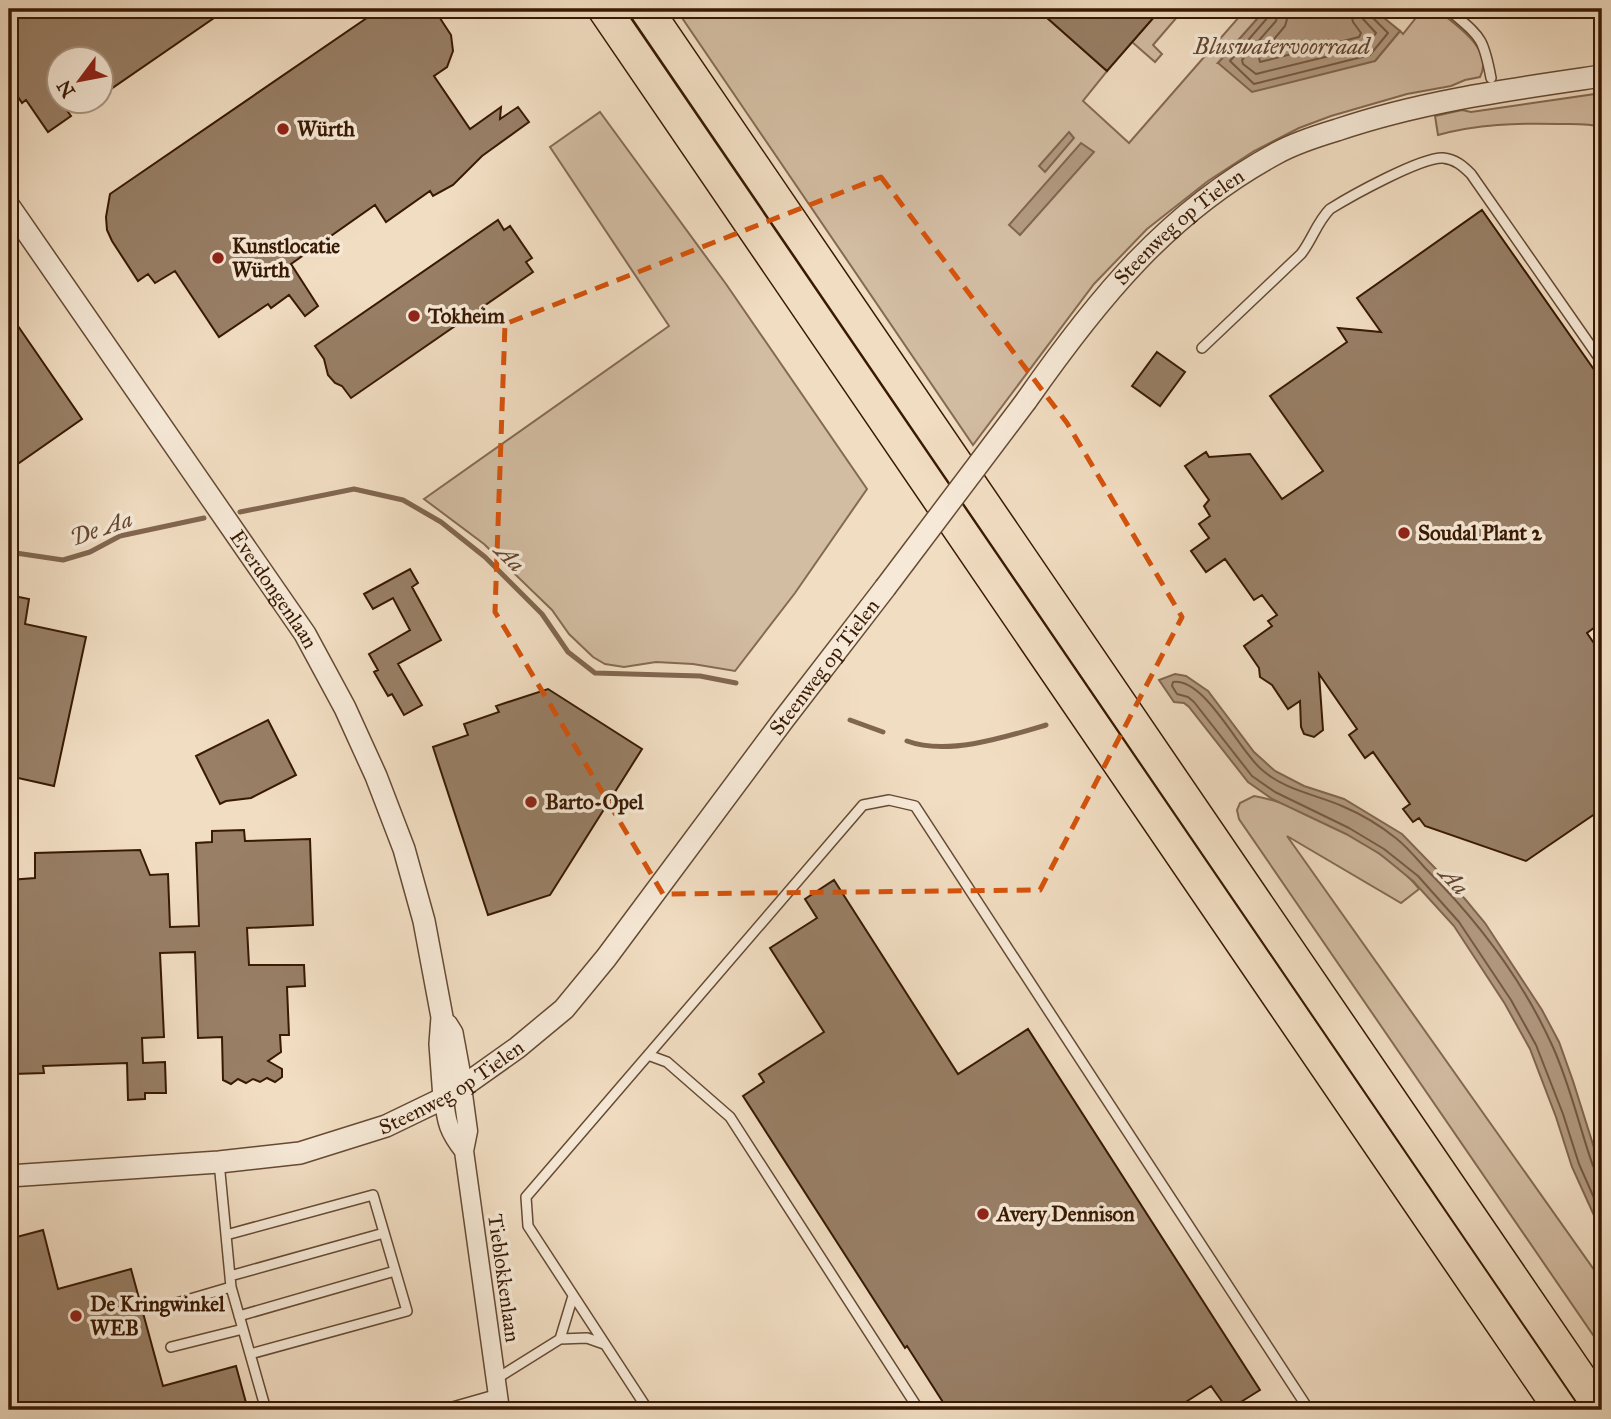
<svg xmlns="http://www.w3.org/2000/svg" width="1611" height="1419" viewBox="0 0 1611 1419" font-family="'IM FELL Great Primer',serif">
  <rect width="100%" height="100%" fill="#f1ddc2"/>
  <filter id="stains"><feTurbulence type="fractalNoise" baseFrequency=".00286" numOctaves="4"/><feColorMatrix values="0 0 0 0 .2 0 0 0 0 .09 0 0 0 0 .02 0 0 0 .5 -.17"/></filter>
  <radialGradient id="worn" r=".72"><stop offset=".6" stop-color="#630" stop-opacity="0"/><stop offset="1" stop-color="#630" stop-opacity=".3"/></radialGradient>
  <path fill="#d2bca2" stroke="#856a52" stroke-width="2" d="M620,9H629L949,477L943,483Z
    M676,9H1037L1107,71L1083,101L1129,143L1246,9H1266L1218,63L1375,61L1400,31L1403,34L1423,9H1436C1454,24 1495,49 1480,77L1465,80L1451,86L1407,94L1331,116L1299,128L1254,151L1208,181L1147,229L1094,284L973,445Z
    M1161,9H1184L1153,45L1162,54L1155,62L1132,42Z
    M1602,93V127C1588,123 1573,124 1558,124C1517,123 1478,124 1438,135L1435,116L1462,110L1471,112Z
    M600,112L726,284L867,489L795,593L735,671L693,664L656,662L624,667L605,664L593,657L569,634L552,610L484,544L424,499L669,326L550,147Z
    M1254,796C1300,803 1390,852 1419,889L1401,903L1287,836L1602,1281V1348L1239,819L1237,810L1240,803Z"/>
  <path fill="#b29a81" stroke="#81664f" stroke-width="2" d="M1266,9H1373L1400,31L1375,61L1252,92L1218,63Z
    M1069,132L1074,138L1045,172L1039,166Z
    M1081,143L1094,152L1020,235L1009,225Z
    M1175,674L1186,676L1208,691L1254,752L1275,771L1304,786L1344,799L1402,834L1465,899L1485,923L1542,1010L1559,1042L1573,1081L1602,1173V1233L1572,1167L1556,1117L1530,1049L1505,1004L1454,926L1413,881L1380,854L1346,834L1272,799L1248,782L1189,707L1184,703L1174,702L1159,680Z"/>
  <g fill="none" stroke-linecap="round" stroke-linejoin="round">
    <path stroke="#755a42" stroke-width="2" d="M1270,9L1269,16L1230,61L1254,84L1370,55L1388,33L1371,16L1369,9
      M1279,9L1276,21L1242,60L1243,64L1256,74L1366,47L1376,33L1363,19L1361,9
      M1290,9L1285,26L1259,57L1260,62L1359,37L1361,33L1353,22L1350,9
      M1602,1171L1597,1170L1593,1166C1579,1126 1570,1084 1552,1045C1522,979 1477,920 1426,869C1417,859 1407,847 1397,839C1381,826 1361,814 1342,806C1314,794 1284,790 1261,769C1238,749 1205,678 1173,682L1172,686L1177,694L1188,697L1194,702L1252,776L1275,792L1349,828L1384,849L1418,876L1459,922L1511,1000L1536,1045L1563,1114L1579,1164L1602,1216"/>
    <path stroke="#81664f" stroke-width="5" d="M240,512L354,489L403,500L441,522L485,557L542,614L568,652L595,673L700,676L736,683
      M9,552L63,560L90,552L120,536L204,518
      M850,720L883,732
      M907,741C947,756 1006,737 1046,725"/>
  </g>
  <path fill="#987f66" stroke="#381903" stroke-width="2" d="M9,9H227L108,91L102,82V60H60V87L53,91L71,116L48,132L26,100L22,103L9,83Z
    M380,9H434L451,35L453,51L447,67L434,76L470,129L501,107L500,119L518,107L529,122L482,156L453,185L433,196L430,191L386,222L375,205L291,264L318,306L305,316L289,295L271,308L268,304L219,337L175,271L155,283L148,274L138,281L112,241L107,230L106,217L110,194Z
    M1037,9H1161L1107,71Z
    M1482,210L1602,381V622L1587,633L1602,655V809L1526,861L1425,826L1419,818L1413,822L1403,809L1410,804L1373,752L1365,758L1349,735L1357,729L1319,674L1323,730L1314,737L1304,734L1301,727L1300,701L1288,709L1272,685L1260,677L1259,668L1244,646L1272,626L1268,621L1277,615L1262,595L1254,600L1225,559L1206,572L1191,551L1209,538L1199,524L1210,516L1204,506L1209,500L1185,466L1206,452L1209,457L1250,454L1282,499L1323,471L1270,396L1347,342L1338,328L1381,332L1357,298Z
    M498,220L504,230L510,226L532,258L526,262L533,272L351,398L342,386L335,383L328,375L324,359L315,346Z
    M9,313L82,419L9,470Z
    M1157,352L1185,372L1160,406L1132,386Z
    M410,569L418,583L412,587L441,640L398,664L422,705L404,715L392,694L388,696L374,672L378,670L369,654L410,630L393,598L373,609L364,594Z
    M9,595L29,599L25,624L86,637L54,786L9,776Z
    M548,689L642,749L550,895L488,915L433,747L468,735L464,724L499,712L496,706Z
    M268,720L296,775L251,798L226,801L220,804L196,756Z
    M244,830L245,841L310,839L313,925L247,928L249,965H304L305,986L287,987L289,1035H280L281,1052L268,1061L282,1069V1077L275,1082L267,1078L260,1082L253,1079L246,1083L238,1079L231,1084L223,1080L222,1037L198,1038L195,952L160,953L164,1037L142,1038L143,1063L165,1062L166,1093H145V1099L128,1100L127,1063L43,1066L44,1073L13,1074L11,1028H9V1008H15L14,979H9V880L35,878V853L140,850L150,875L168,874L170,927L199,926L196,843L212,842V831Z
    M834,880L958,1074L1028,1029L1260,1390L1228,1410L1211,1386L1173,1410H948L907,1346L905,1348L743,1096L764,1082L759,1074L824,1032L770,948L817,918L805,899Z
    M43,1230L58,1289L131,1269L163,1386L236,1366L248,1410H9V1239Z"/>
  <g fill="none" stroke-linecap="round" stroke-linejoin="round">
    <defs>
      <path id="service" d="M1448,9C1480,37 1483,35 1491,78
        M1202,348L1301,254C1312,240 1317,222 1330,209C1351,196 1421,157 1443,158C1455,159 1463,166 1471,174L1602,362
        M648,1055L667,1062L730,1117L919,1410
        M219,1162L231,1287L266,1410
        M226,1235L373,1195L407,1311L250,1354
        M230,1276L384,1233
        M163,1307L231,1287
        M239,1316L395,1271
        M560,1339L573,1296
        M171,1347L243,1329
        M496,1379L560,1339L587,1338L604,1344
        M442,1410L498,1394
        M648,1410L528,1226L526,1197L863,805L889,800L915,806L1309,1410"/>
      <path id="minor" d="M462,1087L468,1131L464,1151L500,1410
        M444,1098C446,1122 449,1132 464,1151"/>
      <g id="tertiary">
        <path id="s1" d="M9,206L305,634L345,708L376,776L404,849L424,921L442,1017L440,1044L444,1098"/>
        <path id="s2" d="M1026,401C1096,301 1167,212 1277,153C1295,143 1317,136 1337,130C1422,101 1513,89 1602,76"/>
        <path d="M447,1025L452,1033L462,1087"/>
        <path id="s3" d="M9,1176L219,1162L300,1153L386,1126L444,1098L462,1087L517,1048L564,1009L606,958L784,719L885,588"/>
      </g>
      <path id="motorway" d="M604,9L1561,1410
        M646,9L1602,1410"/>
    </defs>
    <use href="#service" stroke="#664a33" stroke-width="12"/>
    <use href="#minor" stroke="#664a33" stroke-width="21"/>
    <use href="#tertiary" stroke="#664a33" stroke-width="24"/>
    <use href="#motorway" stroke="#381903" stroke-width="35"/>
    <use href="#service" stroke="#f6e9d7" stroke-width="9"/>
    <use href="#minor" stroke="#f6e9d7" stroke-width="18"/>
    <use href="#tertiary" stroke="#f6e9d7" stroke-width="21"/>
    <use href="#motorway" stroke="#f1ddc2" stroke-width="32"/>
    <defs>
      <path id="tertiary-bridge" d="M885,588L1026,401"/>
    </defs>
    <use href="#tertiary-bridge" stroke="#664a33" stroke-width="24" stroke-linecap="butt"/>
    <use href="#tertiary-bridge" stroke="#f6e9d7" stroke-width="21"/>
  </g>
  <path fill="none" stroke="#d6530b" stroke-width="5" stroke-dasharray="14 9" stroke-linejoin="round" d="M881,177L1067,423L1182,617L1040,890L663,894L495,612L505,324Z"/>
  <g fill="#8f2418" stroke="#f6e9d7" stroke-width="2.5">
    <circle cx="283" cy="129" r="7"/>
    <circle cx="218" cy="258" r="7"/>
    <circle cx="414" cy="316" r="7"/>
    <circle cx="1404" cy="533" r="7"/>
    <circle cx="531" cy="802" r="7"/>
    <circle cx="983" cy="1214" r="7"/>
    <circle cx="76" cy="1316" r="7"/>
  </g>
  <g text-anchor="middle" stroke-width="7" stroke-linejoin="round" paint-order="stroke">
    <g font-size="21" font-weight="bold" fill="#381903" stroke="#f6e9d7" text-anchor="start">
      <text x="297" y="136">Würth</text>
      <text x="232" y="253">Kunstlocatie<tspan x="232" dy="24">Würth</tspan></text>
      <text x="428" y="323">Tokheim</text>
      <text x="1418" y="540">Soudal Plant 2</text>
      <text x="545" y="809">Barto-Opel</text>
      <text x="997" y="1221">Avery Dennison</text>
      <text x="90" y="1311">De Kringwinkel<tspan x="90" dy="24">WEB</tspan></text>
    </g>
    <g font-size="21" fill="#381903" stroke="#f6e9d7">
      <text dy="7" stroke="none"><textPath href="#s2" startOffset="233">Steenweg op Tielen</textPath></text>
      <text dy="7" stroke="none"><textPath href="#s1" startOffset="466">Everdongenlaan</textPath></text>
      <text dy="7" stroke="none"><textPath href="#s3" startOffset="1026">Steenweg op Tielen</textPath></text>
      <text dy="7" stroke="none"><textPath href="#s3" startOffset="458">Steenweg op Tielen</textPath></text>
      <text transform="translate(504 1278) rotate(82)" y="7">Tieblokkenlaan</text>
    </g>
    <g font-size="23" font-style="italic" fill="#63462f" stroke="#f6e9d7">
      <text x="1282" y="54">Bluswatervoorraad</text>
      <text transform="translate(101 528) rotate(-19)" y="8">De Aa</text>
      <text transform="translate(510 557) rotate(44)" y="8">Aa</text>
      <text transform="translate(1454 880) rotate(46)" y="8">Aa</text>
    </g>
  </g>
  <rect width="1611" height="1419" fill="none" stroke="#f1ddc2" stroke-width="35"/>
  <rect x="10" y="10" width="1590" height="1398" fill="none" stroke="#381903" stroke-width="3.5"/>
  <rect x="18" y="18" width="1576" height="1384" fill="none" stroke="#381903" stroke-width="2"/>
  <g transform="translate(80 80) rotate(238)"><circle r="33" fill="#f6e9d7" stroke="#aa9682" stroke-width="2"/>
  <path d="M0-5L12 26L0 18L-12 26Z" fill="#8f2418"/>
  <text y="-10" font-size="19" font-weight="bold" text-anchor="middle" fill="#381903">N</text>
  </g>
  <rect width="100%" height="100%" filter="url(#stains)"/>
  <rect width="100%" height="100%" fill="url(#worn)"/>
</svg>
